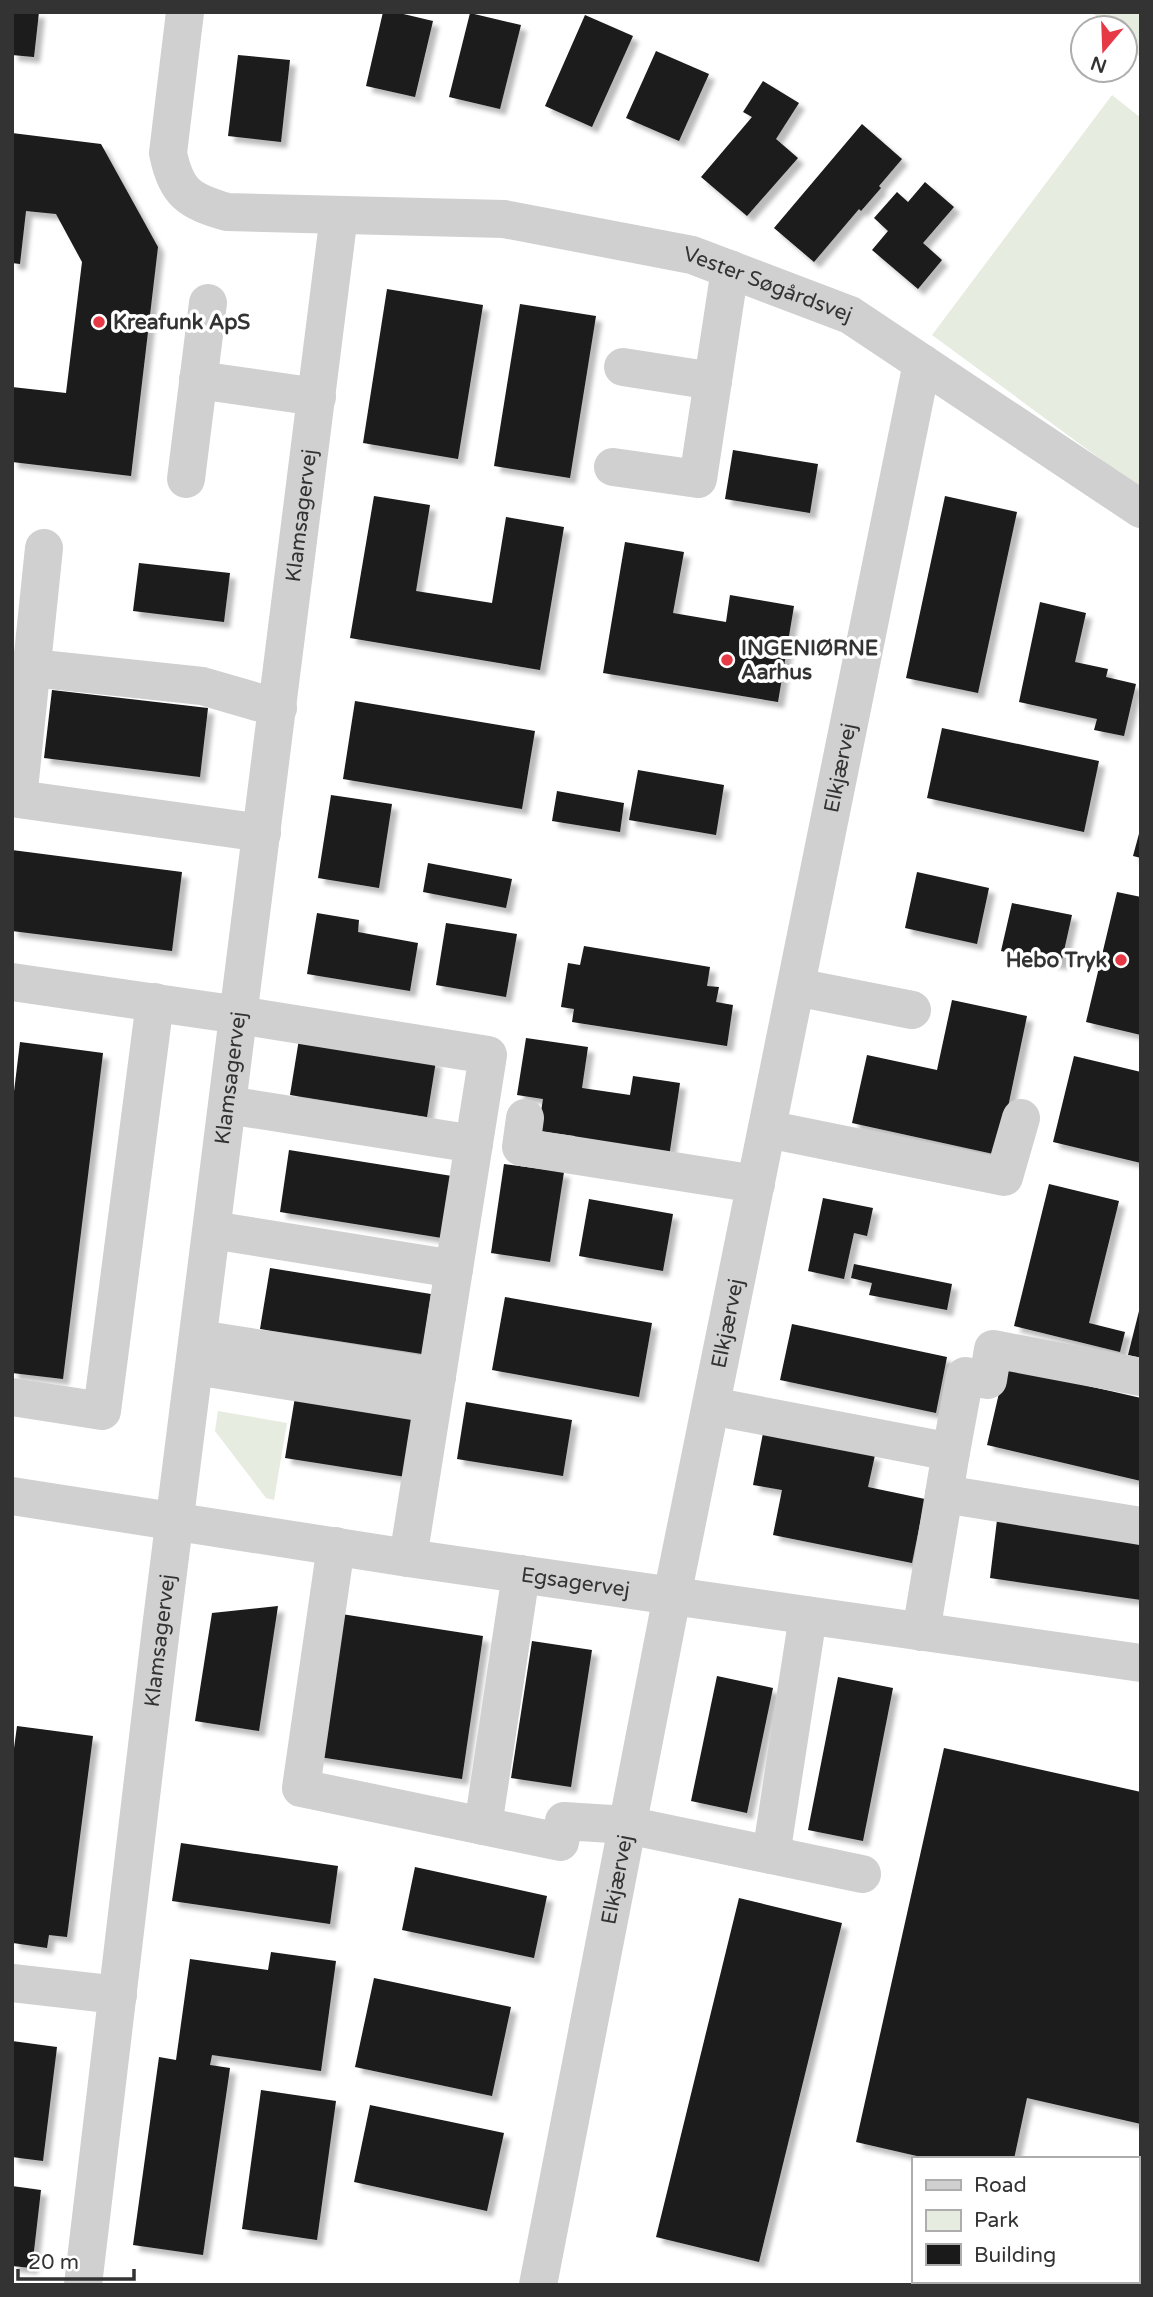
<svg xmlns="http://www.w3.org/2000/svg" width="1153" height="2297" viewBox="0 0 1153 2297" font-family="'Varela Round',sans-serif">
  <defs>
    <filter id="shadow"><feDropShadow dx="6" dy="6" stdDeviation="2" flood-color="#0004"/></filter>
  </defs>
  <rect width="100%" height="100%" fill="#fff"/>
  <path fill="#e6ecdf" d="M1092,12H1141V58L1125,44V28H1108Z
    M1112,95L1141,118V489L932,335Z
    M218,1411L287,1423L274,1500L266,1498L215,1431Z"/>
  <path fill="#1a1a1a" filter="url(#shadow)" d="M12,12H39L34,57L12,55Z
    M383,12H395L433,21L415,97L366,86Z
    M470,13L521,25L500,109L449,97Z
    M585,15L633,36L592,127L545,106Z
    M656,51L709,74L679,141L626,118Z
    M238,55L290,60L281,142L228,136Z
    M763,81L799,103L776,139L798,158L747,216L701,177L752,117L743,112Z
    M862,124L902,159L879,186L881,188L861,211L859,209L814,262L774,228Z
    M12,133L101,144L158,247L131,476L12,462V387L66,393L82,262L56,214L26,211L20,264L12,263Z
    M925,182L954,207L923,243L942,260L918,289L872,250L888,231L874,218L897,192L908,202Z
    M387,289L483,305L458,459L363,443Z
    M520,304L596,316L570,478L494,466Z
    M733,450L818,464L810,513L725,499Z
    M374,496L430,505L416,591L492,603L506,517L564,527L540,670L350,638Z
    M945,496L1017,512L978,693L906,678Z
    M625,542L684,552L673,613L726,622L730,595L794,606L778,702L603,673Z
    M139,563L230,573L224,622L133,611Z
    M1040,602L1086,613L1075,662L1108,669L1106,677L1136,684L1124,736L1094,730L1097,719L1019,702Z
    M52,690L208,708L200,777L44,758Z
    M355,701L535,731L522,809L343,779Z
    M942,728L1099,761L1084,832L927,798Z
    M638,770L724,785L716,835L629,820Z
    M557,791L624,803L620,832L552,821Z
    M331,795L392,804L379,888L318,878Z
    M1140,830H1141V858L1133,856Z
    M12,850L182,872L172,951L12,931Z
    M428,863L512,879L506,908L423,892Z
    M917,872L989,888L977,944L905,928Z
    M1117,892L1141,897V1035L1086,1022Z
    M1012,903L1072,915L1061,964L1001,951Z
    M317,913L359,920L358,932L418,943L410,991L307,974Z
    M446,923L517,934L506,997L436,985Z
    M584,946L710,967L707,986L719,987L716,1002L733,1005L727,1046L572,1022L574,1009L561,1007L568,963L580,965Z
    M952,1000L1027,1016L998,1155L852,1123L867,1055L937,1070Z
    M526,1038L588,1047L582,1088L630,1095L633,1076L680,1083L669,1157L574,1143L575,1136L538,1131L543,1099L517,1095Z
    M299,1039L436,1061L427,1117L290,1095Z
    M20,1042L103,1053L63,1379L12,1373V1108Z
    M1074,1056L1141,1072V1163L1053,1142Z
    M289,1150L452,1176L442,1238L280,1212Z
    M504,1164L564,1172L550,1262L491,1253Z
    M1049,1184L1119,1201L1089,1323L1125,1332L1120,1352L1014,1326Z
    M823,1198L873,1208L867,1236L854,1233L844,1279L808,1271Z
    M589,1199L673,1214L663,1271L579,1256Z
    M854,1264L952,1284L947,1310L869,1295L872,1283L851,1278Z
    M270,1268L431,1294L422,1354L260,1329Z
    M505,1297L652,1323L639,1397L492,1370Z
    M1140,1307L1141,1308V1358L1128,1355Z
    M792,1324L947,1357L936,1413L780,1380Z
    M1005,1367L1141,1398V1481L987,1445Z
    M295,1397L416,1416L406,1477L285,1458Z
    M466,1402L572,1420L563,1476L457,1459Z
    M763,1433L875,1455L868,1487L925,1499L912,1563L773,1535L782,1490L753,1485Z
    M997,1520L1141,1540V1600L990,1578Z
    M278,1606L259,1731L195,1721L212,1613Z
    M335,1613L483,1636L462,1779L313,1756Z
    M532,1641L592,1650L571,1787L511,1778Z
    M717,1676L773,1688L747,1813L691,1801Z
    M838,1677L893,1688L863,1841L808,1830Z
    M17,1726L93,1736L67,1937L49,1935L47,1948L13,1943L12,1763Z
    M944,1748L1141,1792V2124L1027,2098L1014,2159H930L856,2142Z
    M181,1843L338,1866L330,1924L172,1901Z
    M415,1867L547,1896L534,1958L402,1930Z
    M739,1898L842,1923L759,2262L656,2237Z
    M271,1952L336,1961L321,2071L212,2055L210,2065L230,2068L203,2255L133,2245L159,2057L176,2060L190,1959L268,1970Z
    M374,1978L511,2007L492,2096L355,2067Z
    M12,2041L57,2047L43,2161L12,2157Z
    M261,2090L336,2101L317,2240L242,2229Z
    M370,2105L504,2133L487,2211L354,2182Z
    M12,2186L41,2190L32,2268L12,2266Z"/>
  <g fill="none" stroke-linecap="round" stroke-linejoin="round">
    <g stroke="#d0d0d0" stroke-width="38">
      <path id="s1" d="M185,12L168,153C176,193 189,201 227,212L504,219L692,255L850,315L1141,509"/>
      <path d="M623,367L713,381"/>
      <path d="M198,380L317,397"/>
      <path d="M613,467L698,479L730,269"/>
      <path d="M186,479L208,303"/>
      <path d="M44,548L18,799L262,833"/>
      <path d="M32,668L202,686L278,708"/>
      <path d="M12,982L239,1015L488,1055L408,1558"/>
      <path d="M796,987L912,1010"/>
      <path d="M228,1105L474,1144"/>
      <path d="M525,1118L521,1147L756,1184"/>
      <path d="M767,1129L1004,1177L1021,1118"/>
      <path d="M212,1230L454,1269"/>
      <path d="M199,1339L437,1377"/>
      <path d="M195,1366L432,1404"/>
      <path d="M12,1397L102,1411L155,1002"/>
      <path d="M711,1406L951,1452L921,1632"/>
      <path d="M951,1452L965,1376L988,1380L993,1349L1141,1377"/>
      <path d="M944,1494L1141,1526"/>
      <path id="s2" d="M12,1496L408,1558L1141,1663"/>
      <path d="M336,1546L301,1788L560,1842L564,1821L627,1825L862,1874"/>
      <path d="M483,1826L521,1574"/>
      <path d="M771,1855L808,1616"/>
      <path d="M12,1983L118,1995"/>
      <path id="s3" d="M83,2285L161,1628L339,215"/>
      <path id="s4" d="M538,2285L672,1596L922,363"/>
    </g>
  </g>
  <g fill="#e63946" stroke="#fff" stroke-width="2.5">
    <circle cx="99" cy="322" r="7"/>
    <circle cx="727" cy="660" r="7"/>
    <circle cx="1121" cy="960" r="7"/>
  </g>
  <g text-anchor="middle" stroke-width="7" stroke-linejoin="round" paint-order="stroke">
    <g font-size="21" fill="#333" stroke="#fff">
      <text dy="7" stroke="none"><textPath href="#s1" startOffset="782">Vester Søgårdsvej</textPath></text>
      <text dy="7" stroke="none"><textPath href="#s3" startOffset="1783">Klamsagervej</textPath></text>
      <text dy="7" stroke="none"><textPath href="#s4" startOffset="1547">Elkjærvej</textPath></text>
      <text dy="7" stroke="none"><textPath href="#s3" startOffset="1216">Klamsagervej</textPath></text>
      <text dy="7" stroke="none"><textPath href="#s4" startOffset="980">Elkjærvej</textPath></text>
      <text dy="7" stroke="none"><textPath href="#s2" startOffset="570">Egsagervej</textPath></text>
      <text dy="7" stroke="none"><textPath href="#s3" startOffset="649">Klamsagervej</textPath></text>
      <text dy="7" stroke="none"><textPath href="#s4" startOffset="413">Elkjærvej</textPath></text>
    </g>
    <g font-size="21" font-weight="bold" fill="#333" stroke="#fff" text-anchor="start">
      <text x="113" y="329">Kreafunk ApS</text>
      <text x="741" y="655">INGENIØRNE<tspan x="741" dy="24">Aarhus</tspan></text>
      <text x="1107" y="967" text-anchor="end">Hebo Tryk</text>
    </g>
  </g>
  <rect width="1153" height="2297" fill="none" stroke="#333333" stroke-width="28"/>
  <rect x="912" y="2157" width="228" height="126" fill="#ffffff" stroke="#adadad" stroke-width="2"/>
  <rect x="926" y="2180" width="35" height="10" fill="#d0d0d0" stroke="#adadad" stroke-width="2"/>
  <text x="974" y="2192" font-size="21" fill="#333333">Road</text>
  <rect x="926" y="2210" width="35" height="21" fill="#e6ecdf" stroke="#adadad" stroke-width="2"/>
  <text x="974" y="2227" font-size="21" fill="#333333">Park</text>
  <rect x="926" y="2244" width="35" height="21" fill="#1a1a1a" stroke="#adadad" stroke-width="2"/>
  <text x="974" y="2262" font-size="21" fill="#333333">Building</text>
  <g transform="translate(1104 49) rotate(199)"><circle r="33" fill="#ffffff" stroke="#adadad" stroke-width="2"/>
  <path d="M0-5L12 26L0 18L-12 26Z" fill="#e63946"/>
  <text y="-10" font-size="19" font-weight="bold" text-anchor="middle" fill="#333333">N</text>
  </g>
  <path d="M18 2269v10h116v-10" fill="none" stroke="#333333" stroke-width="3.5"/>
  <text x="28" y="2269" font-size="21" fill="#333333" stroke="#ffffff" stroke-width="5" paint-order="stroke">20 m</text>
</svg>
